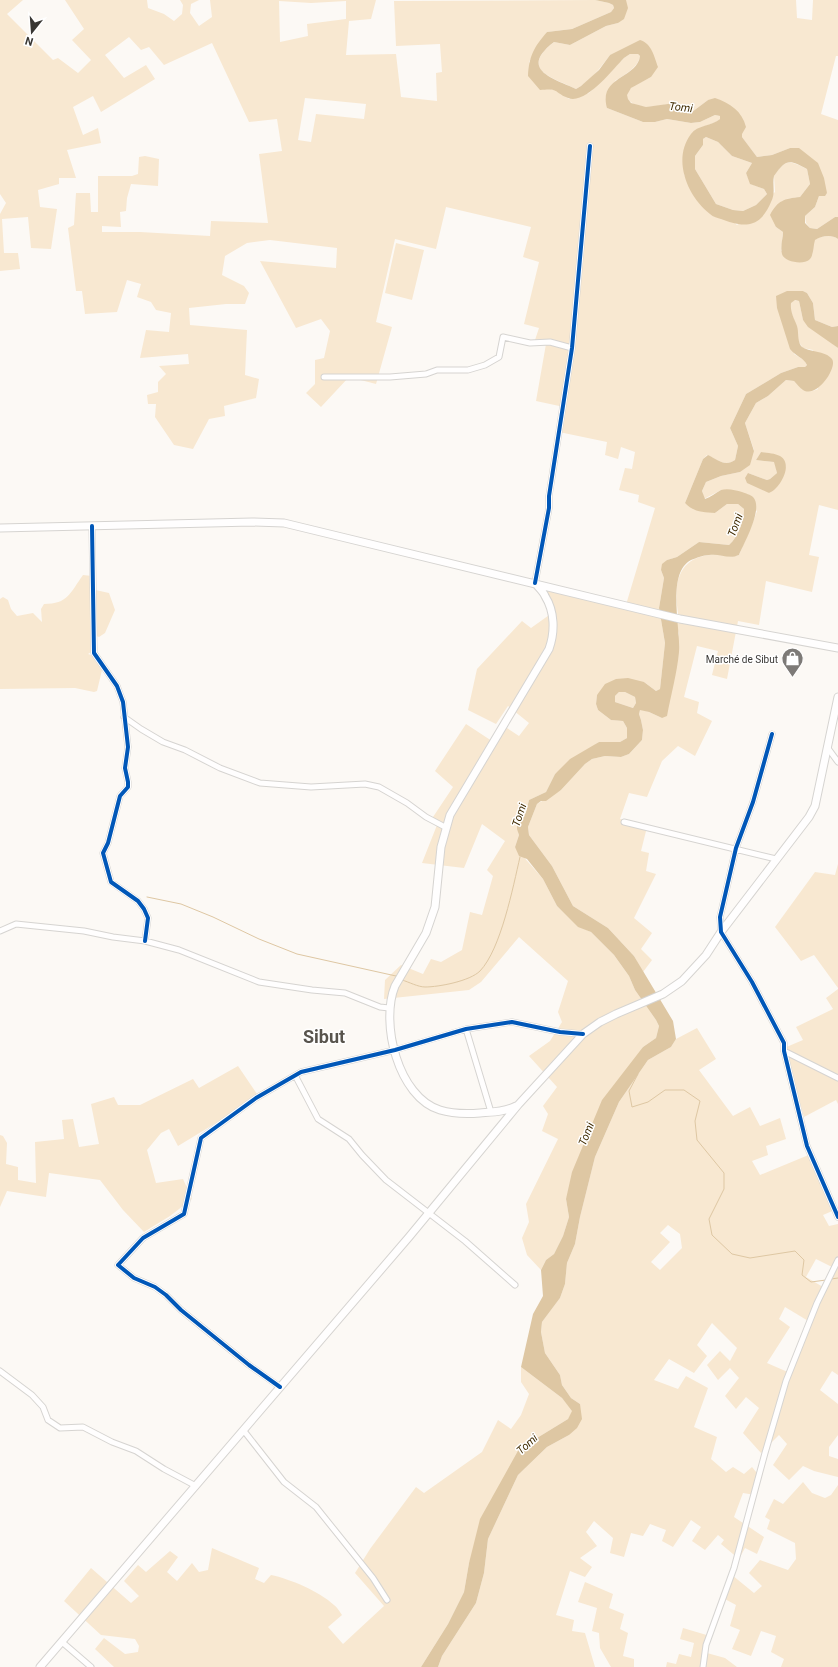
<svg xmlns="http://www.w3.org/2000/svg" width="838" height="1667" viewBox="0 0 838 1667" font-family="Roboto,sans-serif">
  <rect width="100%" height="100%" fill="#fcf9f5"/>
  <path fill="#f8e8d1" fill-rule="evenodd" d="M0,0H23L7,14L53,60L58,58L78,73L91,60L72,40L84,29L65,0H147L148,8L164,14L174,21L182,14L183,5L180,0H199L191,4L190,13L199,26L212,17L210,0H376L371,19L349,21L346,55L396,54L401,97L437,101L436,73L442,72L440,44L396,46L394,1L595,0L609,3L613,5L614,8L611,12L572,29L547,32L529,62L553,88L569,99L589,93L624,58L630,54H638L640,56C638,68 624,75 615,81L607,108L643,122H655L667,119L691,123L700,122L715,115L720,116V119L716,122L700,128L684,175L737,225L775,192L774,176C786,159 788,160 807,169L810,184L800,197L787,199L776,227L783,232L781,251L812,255L814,240C822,236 831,234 838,239V326L832,327L815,320L813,303L807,293L803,291H787L794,354L804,360L807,365L805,367H798L781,373L746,394L730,428L738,446L735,460C725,467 718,460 707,455L703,459L685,503L715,513L727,504H738L744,509C744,521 738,537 729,545L699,542L677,557L667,560L661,570L664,578L659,608L665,643L660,689L656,691L644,682L597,695L596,704L598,710L611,720L623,721L627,728V738L620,742H599L555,774L546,792L529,800L526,812L517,826L519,835L515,847L543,879L557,906L578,926L591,932L614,955L629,976L635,990L656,1020L659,1026L656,1038L643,1047L566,1199L569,1217L563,1236L554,1254L546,1260L541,1270L527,1255L522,1238L529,1222L526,1204L558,1139L542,1131L548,1114L543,1106L557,1087L529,1056L550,1041L562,1022L558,1012L568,981L519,937L481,982L469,990L384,999L385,980L401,965L423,974L431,959L441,962L462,950L470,912L482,915L493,876L487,870L505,841L482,824L464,868L422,863L437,825L431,820L453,787L435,771L466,724L495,743L504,726L519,736L529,723L508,706L496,724L468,710L477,669L522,621L531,628L552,613L543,586L625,608L655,508L638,502L639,495L619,490L625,468L632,469L635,452L621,447L618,459L605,455L607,442L559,432L564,407L536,401L546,344L535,340L539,328L524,324L539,262L523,257L531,227L446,207L436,249L395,239L376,322L392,327L376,384L349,377L321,407L306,393L315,384V360L324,358L330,331L321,319L296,328L260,261L336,268L337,248L270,240L247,243L225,256L222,275L244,286L249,293L245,304H226L189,308L190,325L247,330L245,375L259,379L256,398L224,406L225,416L209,419L193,449L174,445L155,417L156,404H148L147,395L158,392V382L166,374L159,366L189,364L188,354L140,358L146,330L169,332L171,313L156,310L151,302L137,297L141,284L127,280L117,312L85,314L82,291H76L68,228L74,225L76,193H90L91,212H98V176H132L138,174L139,157L145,156L159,159L158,186L131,184L127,198L126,211L120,212L121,227L102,226V232H140L210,236L211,221L268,223L259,154L282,151L277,119L249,122L212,43L164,65L149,47L141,50L129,37L105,55L124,78L146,65L155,79L101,112L93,96L73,107L83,135L98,128L101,143L67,150L76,178H59V184L38,190L40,207L57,209L51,249L31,248L28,217L2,219L4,253H18L20,269L0,271V214L6,203L0,194ZM279,1L311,3L346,1V19L307,24L308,36L280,42ZM305,98L366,104L364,119L316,114L311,142L298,140Z
    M626,0H796L797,18L812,20L813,0H838V56H836L821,114L838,120V217H835L817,229L810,228L806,223L805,216L815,207L819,196L827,193L790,148L772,155L757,157L742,137V134L708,100L692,112L686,111L675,103C666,104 656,107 647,107C636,107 618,99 632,87C637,83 645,80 651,77L652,51L610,55C600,68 590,82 576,89C551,77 519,70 554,42L570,45L606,26L618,23Z
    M706,137L718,142L732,156L752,163L746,173L751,184L764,189L767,194L756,205L743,211L733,210L716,204L695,169V156L703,145V139Z
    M396,243L424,250L412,300L385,293Z
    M794,300L799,301L803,320L838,348V510L819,505L809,555L819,557L812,592L766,581L759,625L738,621L727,679L712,675L718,651L697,646L684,697L699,702L697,713L712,721L695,756L678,746L662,761L647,797L629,793L620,819L647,827L641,851L649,853L646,871L656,874L634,918L652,933L641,949L652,960L643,972L634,956L608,928L573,906L552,866L529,835L528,827L537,804L561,790L585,764L592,759L605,756L621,757L629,754L642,740L643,730L641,720L639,714L640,709L649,712L662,718L679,634C678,631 677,626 677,622C677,619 678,616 678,613C674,587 676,559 709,555C720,553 728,559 739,555L753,522L757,511L721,490L704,499L702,491L706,482L721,476L740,472L754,450L745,423L756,403L768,396L786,380L794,381C802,389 807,394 818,389L813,350L803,348L797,339V328L790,309V303ZM761,452L786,466L769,493L748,473L767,480L770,479L777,473L775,462L756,460Z
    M83,575L92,576L94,581L90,586L91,589L109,593L115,610L105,633L99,637L91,634L96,649L88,654L94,656L102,670L97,691L94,692L75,688L0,689V599L3,597L8,600L11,609L17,616L33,613L42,622L41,609L44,604C68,604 70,593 83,575Z
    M619,692H625L635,697L636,703L633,708L615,702V696Z
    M838,864V988L814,955L801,961L775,927L815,872L835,875Z
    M838,989V1104L836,1100L804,1117L784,1048L803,1040L796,1027L833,1009L826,998Z
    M697,1028L716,1059L699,1070L733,1116L750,1107L760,1126L780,1118L786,1139L766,1146L768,1155L752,1161L760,1175L811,1154L837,1209L823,1215L829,1226L838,1224V1375L832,1371L820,1390L838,1404V1435L829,1447V1456L838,1459V1477L814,1471L803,1466L789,1480L773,1465L787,1444L779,1435L761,1453L743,1433L759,1408L746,1397L736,1409L725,1396L739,1378L730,1368L718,1380L707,1365L720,1351L730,1361L737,1348L712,1323L697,1345L707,1356L694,1373L669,1359L654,1380L678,1389L686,1376L708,1388L694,1427L717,1437L711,1459L726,1472L733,1467L744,1474L752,1467L761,1478L755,1495L743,1493L734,1517L764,1537L757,1554L745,1548L739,1559L721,1544L724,1540L718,1535L705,1550L692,1541L701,1527L691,1520L673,1547L662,1541L666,1530L650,1524L643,1536L631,1533L624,1557L610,1553L613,1538L594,1521L586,1532L597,1546L580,1558L592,1567L585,1577L570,1571L556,1615L574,1620L572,1631L585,1633L595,1667H438L442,1656L476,1603L484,1573L488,1539L518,1475L547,1447L569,1435L580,1404L571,1398L562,1385L560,1375L545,1353L541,1332L542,1322L560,1298L565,1284L567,1263L575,1244L580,1217L595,1157L619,1102L648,1060L671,1047L676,1039ZM668,1225L680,1234L682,1248L660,1270L651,1262L670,1242L660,1233ZM816,1259L834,1268L823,1287L806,1277ZM785,1307L810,1322L790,1373L767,1363L790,1327L779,1319Z
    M238,1066L259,1097L178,1146L169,1129L161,1133L147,1150L156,1183L183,1179L192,1199L170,1216L144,1232L123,1210L100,1180L49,1173L46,1197L7,1191L0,1207V1135L3,1136L7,1143L6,1164L18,1167V1180L36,1183L35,1142L64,1139L62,1120L73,1119L79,1147L99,1144L91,1104L114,1097L118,1105H140L193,1079L199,1088Z
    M521,1367L562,1398L573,1411L568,1419L519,1449L469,1563L464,1592L448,1624L421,1667H114L95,1649L104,1638L125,1654L138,1652L139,1646L135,1639L101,1635L64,1601L91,1568L131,1603L139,1596L124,1581L138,1565L146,1572L170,1551L178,1557L167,1572L177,1581L192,1563L199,1572L208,1570L212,1548L259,1568L255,1579L264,1583L271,1575C290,1579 319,1591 334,1605C337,1607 340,1612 342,1615L328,1627L343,1644L384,1606L355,1573L370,1549L416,1487L424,1493L482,1452L498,1420L511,1429L521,1415L529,1394L521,1382Z
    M803,1482L812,1493L825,1498L831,1495L838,1485V1667H781L784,1659L771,1652L776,1636L761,1631L751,1656L732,1649L740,1630L730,1626L736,1605L723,1598L732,1575L754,1593L762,1586L749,1573L760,1560L788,1570L796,1559L795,1543L767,1529L770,1520L765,1517L774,1499L783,1504Z
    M585,1582L613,1594L609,1608L624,1614L620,1629L628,1633L623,1656L634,1659V1667H611L600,1648L599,1633L592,1631L597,1608L578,1602Z
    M683,1628L710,1636L707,1653L725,1658L737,1667H666L667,1662L676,1664L679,1654L691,1657L694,1643L680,1639Z"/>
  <path fill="#dec7a3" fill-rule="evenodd" d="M595,0H626L628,8L624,19L618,23L606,26L570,45L554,42C519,69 551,78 576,89L581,86L599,70L610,55L640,40C652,44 654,56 658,67L651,77L631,88L627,95L628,99L631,103L646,107L675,103L686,111L692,112L708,100L715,98C730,103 742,111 746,127L742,134V137L757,157L772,155L790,148H799L818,163L824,178L827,193L825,196H819L815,207L805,216V223L810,228L817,229L835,217H838V239C831,234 822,236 815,240C813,246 814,256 809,260C803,265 784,262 782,254C780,247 783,238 783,232L776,227L770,215C778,200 784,199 800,197L810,184L807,169C789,159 786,159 774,176C772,185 776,193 771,202C769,207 765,214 761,218C750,229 734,224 721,219C718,218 713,217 710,214C687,196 672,159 691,134C697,125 712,126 720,119V116L715,115L700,122L691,123L667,119L655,122H643L607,108C598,76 637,79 640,56L638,54H630L624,58C612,70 586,105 568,98C553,92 560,88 540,90L528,76C529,56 534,47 547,32L572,29L611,12L614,8L613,5L609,3ZM706,137L718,142L732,156L752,163L746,173L750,184L764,189L767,194L756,205L743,211L733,210L716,204L695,169V156L703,145V139Z
    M787,291H803L807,293L813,303L815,320L832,327L838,326V348L808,327L803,320L799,301L795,300L791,303C790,312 794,318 797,326C799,333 797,339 801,346C809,353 825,350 832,359C838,367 817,399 803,390C800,388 797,384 794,381L786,380L768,396L756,403L745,423L754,451L750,465L740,472L721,476L706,482L702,491L705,499C711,497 715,493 721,490C727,488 736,490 742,492C745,493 751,495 753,497C764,508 744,543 739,555C728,560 720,553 709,555C704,555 696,558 691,560C666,573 681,629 679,652C677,673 671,695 667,716L662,718L649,712L640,710L639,714L641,720L643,730L642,740L629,754L621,757L605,756L592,759L585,764L561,790L546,801H541L537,804L528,827L529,835L552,866L573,906L608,928L634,956L673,1021L676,1039L671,1047L648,1060L619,1102L595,1157L580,1217L575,1244L567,1263L565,1284L560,1298L542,1322L541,1332L545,1353L560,1375L562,1385L571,1398L580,1404L582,1419L577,1428L569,1435L547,1447L518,1475L488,1539L484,1573L476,1603L442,1656L438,1667H421L448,1624L464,1592L469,1563L480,1519L519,1449L568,1419L572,1411L562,1398L521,1367L533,1314L543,1296L541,1270L546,1260L554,1254L563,1236L569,1217L566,1199L572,1172L602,1100L643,1047L656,1038L659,1026L656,1020L635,990L629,976L614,955L591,932L578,927L557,906L543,879L527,859L519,856L515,847L519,835L517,829V826L526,812L529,800L546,792L555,774L570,759L599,742H620L627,738V728L623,721L611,720L598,710L596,704L597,695L605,684L616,679L628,678L644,682L656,691L660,689L665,643L659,608L664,578L661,570L662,564L667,560L677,557L699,542L729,545C738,537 744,521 744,509L738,504H727L715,513C703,512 693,512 685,503L703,459L708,455C718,460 725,467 735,460L738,446L730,428L746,394L781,373L798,367H805L807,365C803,357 795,356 790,349L777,308L776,296ZM619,692H625L635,697L636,703L633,708L615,702V696Z
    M761,452C767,453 775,453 780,456C794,464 780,489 769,493L747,483L745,478L748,473L767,480L770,479L777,473L774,462L756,460Z"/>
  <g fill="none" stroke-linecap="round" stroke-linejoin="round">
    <path stroke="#dec7a3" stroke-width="1" d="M147,897L181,904L213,917L259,939L297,954L396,976
      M402,980C409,982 418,987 425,987C439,987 470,981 480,971C501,949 513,887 520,857
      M638,1074L629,1091L632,1107L648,1102L665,1090H684L700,1101L695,1121L697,1140L724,1173V1189L709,1219L712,1235L732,1254L750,1258L795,1251L804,1260L802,1275L811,1282L826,1280
      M831,1279L838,1278"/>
    <defs>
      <path id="minor" d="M324,377H390L426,374L437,370H468L485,365L499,357L503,337L530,343L550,342L572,348
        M92,526L94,653L117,686L123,702L128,747L125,768L128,782V787L120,796L108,843L103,853L111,882L138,901L144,909L148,918L145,941
        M535,583L549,508V496L572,348L590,146
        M124,717L141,729L163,742L185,750L220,768L260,783L311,787L365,784L379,787L407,803L426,817L445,827
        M772,734L753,802L736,848L720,917L721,932L752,982L784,1043V1051L807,1146L838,1217
        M827,747L838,762
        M624,822L776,859
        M0,931L16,924L84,931L113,937L145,941L179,950L259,982L312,990L345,993L380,1007L389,1008
        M466,1029L491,1112
        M784,1051L838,1078
        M296,1077L318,1119L349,1139L362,1155L386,1180L465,1241L515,1285
        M0,1371L32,1395L43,1407L48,1420L60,1428L83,1427L112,1442L136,1451L164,1469L196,1486
        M280,1387L249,1365L181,1310L166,1295L155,1287L134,1278L118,1265L143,1238L184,1214L201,1138L256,1098L301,1072L395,1050L466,1029L512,1022L560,1032L583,1034
        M244,1431L284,1482L316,1507L373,1578L387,1600
        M62,1642L91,1667
        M703,1667L706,1645L734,1568L765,1453L786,1381L817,1303L838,1260"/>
      <path id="major" d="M0,528L252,522L284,523L680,619L838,648
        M516,1106C505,1112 492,1112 480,1113C467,1114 453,1114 440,1110C398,1097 380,1023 395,986L426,933L435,907L441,847L450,815L549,649C555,632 555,612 545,596C543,591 538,587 535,583
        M40,1667L409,1237L518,1105L583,1034L600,1022L616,1014L663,994L682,981L706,955L721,932L809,817L815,806L838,697"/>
    </defs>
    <use href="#minor" stroke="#d6d4d1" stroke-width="7"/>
    <use href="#major" stroke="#d6d4d1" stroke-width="9"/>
    <use href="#minor" stroke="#fffefe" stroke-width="5"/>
    <use href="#major" stroke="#fffefe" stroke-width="7"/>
    <defs>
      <path id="cycleway" d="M92,526L94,653L117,686L123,702L128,747L125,768L128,782V787L120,796L108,843L103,853L111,882L138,901L144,909L148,918L145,941
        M535,583L549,508V496L572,348L590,146
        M772,734L753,802L736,848L720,917L721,932L752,982L784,1043V1051L807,1146L838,1217
        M280,1387L249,1365L181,1310L166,1295L155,1287L134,1278L118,1265L143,1238L184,1214L201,1138L256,1098L301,1072L395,1050L466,1029L512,1022L560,1032L583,1034"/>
    </defs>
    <use href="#cycleway" stroke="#fff" stroke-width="6"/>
    <use href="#cycleway" stroke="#0057b8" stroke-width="4"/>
  </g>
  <defs>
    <symbol id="shop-pin" viewBox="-11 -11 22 30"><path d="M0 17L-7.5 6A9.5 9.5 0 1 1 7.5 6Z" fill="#7d7a77" stroke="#fff"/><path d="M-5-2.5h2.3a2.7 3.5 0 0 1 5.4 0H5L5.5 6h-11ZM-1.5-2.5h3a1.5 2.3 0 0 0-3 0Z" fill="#fff"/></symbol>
  </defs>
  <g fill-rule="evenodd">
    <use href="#shop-pin" x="780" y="646" width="25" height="34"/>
  </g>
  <g text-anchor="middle" stroke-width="3" stroke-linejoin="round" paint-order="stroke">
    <g font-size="10" fill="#383633" stroke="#fff" text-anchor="end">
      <text x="778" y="663">Marché de Sibut</text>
    </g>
    <g font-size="11" font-style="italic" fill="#402b01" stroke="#fff">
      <text transform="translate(681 107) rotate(6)" y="4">Tomi</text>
      <text transform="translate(735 525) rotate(-69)" y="4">Tomi</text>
      <text transform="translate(519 815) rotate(-71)" y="4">Tomi</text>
      <text transform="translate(586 1134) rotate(-68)" y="4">Tomi</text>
      <text transform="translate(527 1444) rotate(-42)" y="4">Tomi</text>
    </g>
    <g font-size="18" font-weight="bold" fill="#58544d" stroke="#fff">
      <text x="324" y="1043">Sibut</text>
    </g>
  </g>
  <g transform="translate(32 32) rotate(197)" stroke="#ffffff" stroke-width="3" paint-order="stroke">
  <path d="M0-3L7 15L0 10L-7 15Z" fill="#383633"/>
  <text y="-6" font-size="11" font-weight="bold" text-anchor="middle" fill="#383633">N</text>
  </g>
</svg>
